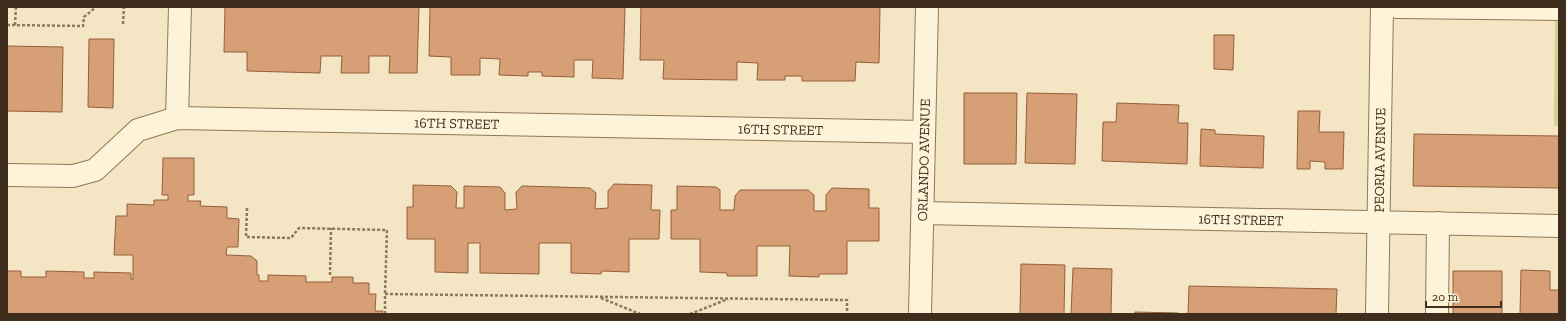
<svg xmlns="http://www.w3.org/2000/svg" width="1566" height="321" viewBox="0 0 1566 321" font-family="'Zilla Slab',serif">
  <rect width="100%" height="100%" fill="#f4e6c4"/>
  <path fill="#cbd496" d="M1555,21H1559V126H1554Z"/>
  <path fill="#d69f75" stroke="#945f3a" d="M225,7H419L417,73H389L390,56H369V73H341L342,56H321L320,73L247,71V52H224Z
    M430,7H625L623,79L592,78L593,60H574V77L542,76V72H528V76L499,75L500,59L480,58V75H451V57L429,56Z
    M641,7H880L879,63L856,62L855,81H802V76H785V80H757L758,63L737,62V80L663,79L664,60H640Z
    M1214,35H1234L1233,70L1214,69Z
    M89,39H114L113,108L88,107Z
    M7,46L63,47L62,112L7,111Z
    M964,93H1017L1016,164H964Z
    M1027,93L1077,94L1075,164L1025,163Z
    M1117,103L1179,105L1178,123H1188L1187,164L1102,161L1103,122H1116Z
    M1298,111H1320L1319,132H1344L1343,169H1325V162L1310,161V169H1297Z
    M1201,129L1215,130V134L1264,136L1263,168L1200,166Z
    M1414,134L1559,136V188L1413,186Z
    M163,158H194V195H188V201H201L200,206L227,207V218L239,219L238,247H227L226,255L251,256L257,261V275H259V281H268V275L306,276V282H332V277H353V283H369V294H376L375,311H383L382,314H7V271H21V277H46V271L84,272V278H94V272L131,273V279H133V255H114L116,216H127V204L154,205V200H168V195H162Z
    M614,184L652,185L651,210H660L659,239H629V272L602,271L601,274L571,273V243H539V274L480,273V243H468V273L435,272V239H407V207H413V185L451,186L457,192L456,208H464V186L500,187L505,193V210L517,209L516,192L522,186L590,188L596,193L595,209L608,208V191Z
    M677,186L716,187L720,190V210H734L735,196L740,190H808L814,195V211H826V195L832,188L869,189V208H879V241H847V274H819V277L789,276L790,246H757V276H727V273L700,272V239H671V210H677Z
    M1021,264L1065,265L1064,314H1020Z
    M1073,268L1112,269L1111,314H1071Z
    M1521,270L1550,271V290H1559V314H1520Z
    M1453,271H1502V314H1453Z
    M1189,286L1337,289L1336,314H1188Z
    M1135,312L1178,313V314H1135Z"/>
  <g fill="none" stroke-linecap="round" stroke-linejoin="round">
    <defs>
      <g id="minor">
        <path d="M1397,7L1559,9"/>
        <path d="M177,118L180,7"/>
        <path id="s1" d="M7,175L73,176L95,170L138,130L177,118L924,132"/>
        <path id="s2" d="M923,213L1559,226"/>
        <path id="s3" d="M920,314L927,7"/>
        <path id="s4" d="M1377,314L1382,7"/>
        <path d="M1437,314L1438,223"/>
      </g>
    </defs>
    <use href="#minor" stroke="#917757" stroke-width="24"/>
    <path stroke="#917757" stroke-width="2.5" stroke-dasharray="3 2" stroke-linecap="butt" d="M123,24L124,7
      M7,25L83,26L84,17L96,7
      M15,25L16,7
      M247,208L246,237L291,238L299,228L387,230L385,294
      M330,275L331,228
      M601,298L640,314
      M385,314V294L847,300V314
      M690,314L728,299"/>
    <use href="#minor" stroke="#fdf3d9" stroke-width="22"/>
  </g>
  <g text-anchor="middle" stroke-width="3" stroke-linejoin="round" paint-order="stroke">
    <g font-size="14" fill="#3f2e1d" stroke="#faf0d5">
      <text dy="5" stroke="none"><textPath href="#s1" startOffset="468">16TH STREET</textPath></text>
      <text dy="5" stroke="none"><textPath href="#s1" startOffset="792">16TH STREET</textPath></text>
      <text dy="5" stroke="none"><textPath href="#s4" startOffset="154">PEORIA AVENUE</textPath></text>
      <text dy="5" stroke="none"><textPath href="#s3" startOffset="154">ORLANDO AVENUE</textPath></text>
      <text dy="5" stroke="none"><textPath href="#s2" startOffset="318">16TH STREET</textPath></text>
    </g>
  </g>
  <rect width="1566" height="321" fill="none" stroke="#3f2e1d" stroke-width="16"/>
  <path d="M1426 301v6h75v-6" fill="none" stroke="#3f2e1d" stroke-width="2"/>
  <text x="1432" y="301" font-size="12" fill="#3f2e1d" stroke="#faf0d5" stroke-width="3" paint-order="stroke">20 m</text>
</svg>
